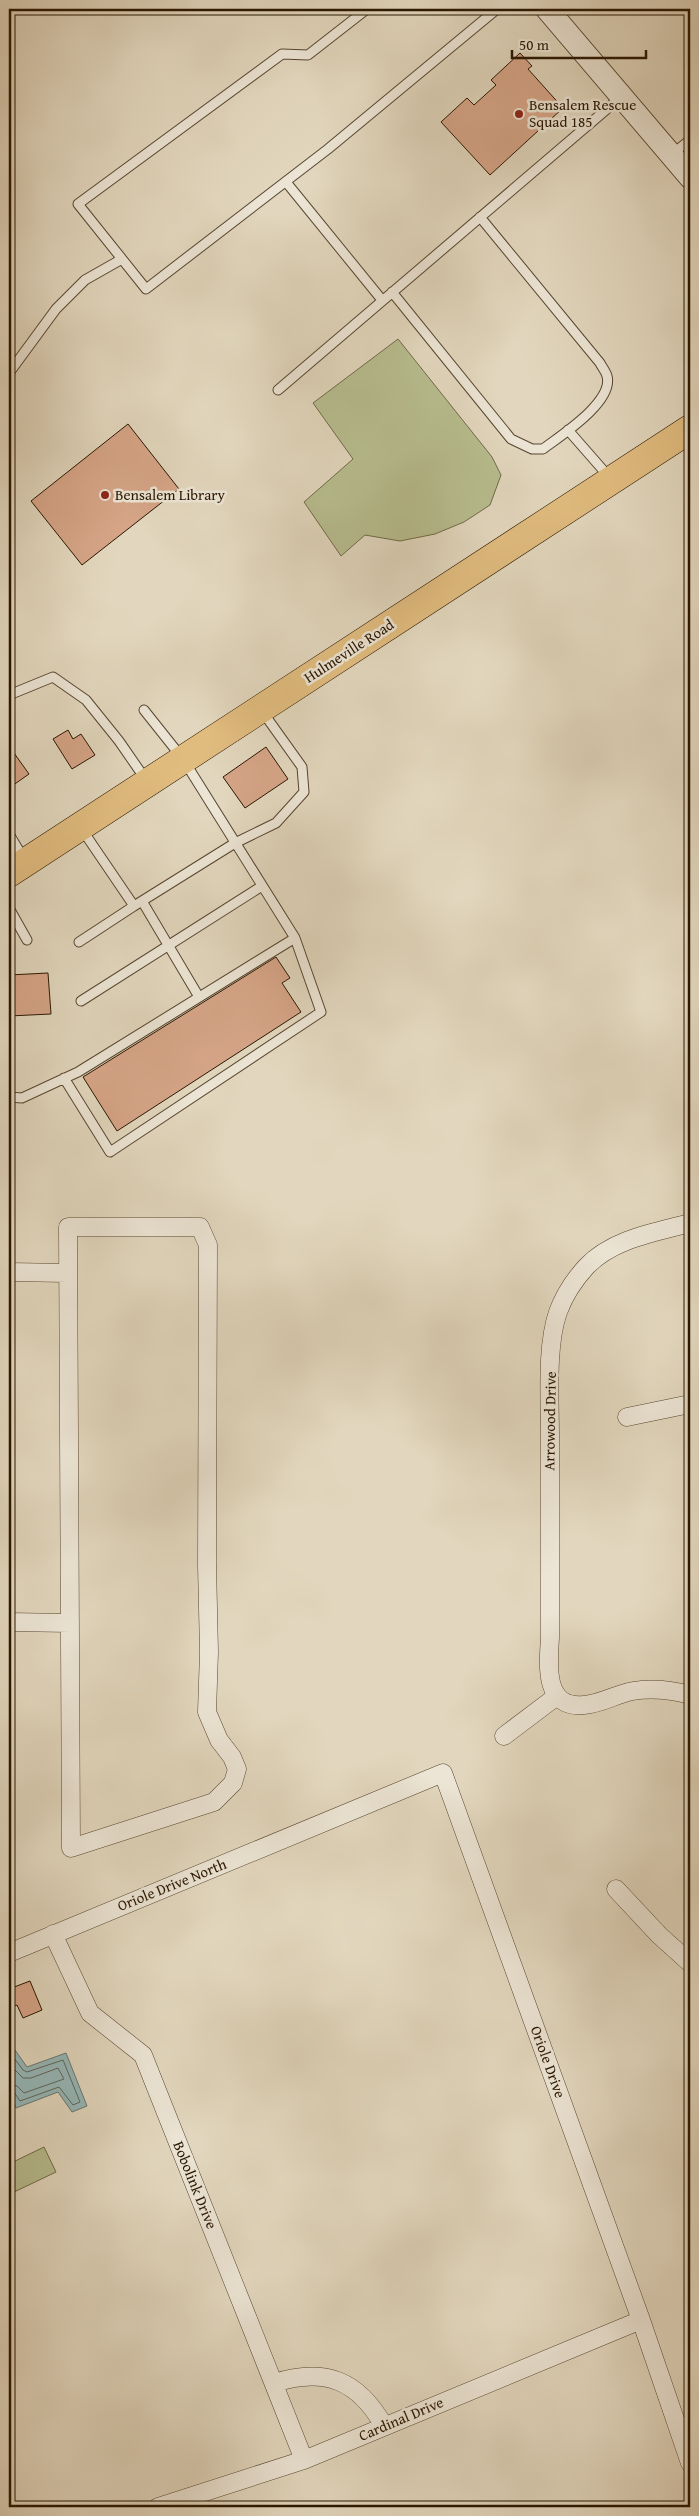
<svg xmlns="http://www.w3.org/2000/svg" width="699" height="2516" viewBox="0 0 699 2516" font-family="'Gentium Book Plus',serif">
  <rect width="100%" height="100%" fill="#e2d7be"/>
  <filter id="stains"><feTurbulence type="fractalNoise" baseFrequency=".004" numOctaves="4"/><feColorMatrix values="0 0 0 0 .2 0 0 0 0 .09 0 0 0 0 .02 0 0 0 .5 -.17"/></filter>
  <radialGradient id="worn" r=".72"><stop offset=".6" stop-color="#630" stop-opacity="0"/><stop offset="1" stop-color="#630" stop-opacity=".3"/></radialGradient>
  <path fill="#b7bd8f" stroke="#706a48" d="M398,339L492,457L501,475L490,505L464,522L435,534L400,541L365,535L341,556L304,502L353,459L313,403Z
    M44,2147L56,2172L12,2193L9,2186V2164Z"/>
  <path fill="#96b8b9" stroke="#6a776f" d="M15,2050L27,2067L66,2053L87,2106L72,2112L58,2092L16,2108L9,2090V2053Z"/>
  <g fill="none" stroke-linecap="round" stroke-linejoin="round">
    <path stroke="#60675c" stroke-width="1" d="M9,2057L14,2058L23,2070L27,2072L63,2060L80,2102L73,2105L59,2087L20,2101L14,2092L9,2091
      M9,2064L23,2078H31L58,2068L64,2079L24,2093L17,2086L9,2084"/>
  </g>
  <path fill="#d6a588" stroke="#291600" d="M520,53L532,66L528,69L563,108L490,175L441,122L467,98L474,105L496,85L491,80Z
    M128,424L179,489L82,565L31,501Z
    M68,730L73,739L81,734L95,755L72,769L53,739Z
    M9,746L29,774L9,788Z
    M266,747L288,779L245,808L223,777Z
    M276,957L290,978L282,983L301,1012L117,1131L83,1077Z
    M48,973L51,1014L9,1016V975Z
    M30,1981L42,2010L23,2018L17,2005L9,2008V1989Z"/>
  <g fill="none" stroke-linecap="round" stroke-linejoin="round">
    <defs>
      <path id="service" d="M367,9L308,55L282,54L78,204L146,289L328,149L497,9
        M671,155L690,140
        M286,182L382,300
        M392,292L511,439L532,449H543C560,436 614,402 607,376C606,372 602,367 600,363L480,217
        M9,373L56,309L85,280L122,259
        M278,390L621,97
        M568,430L610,478
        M9,695L53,677L86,700L119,741L146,780
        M81,828L134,906L235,843L276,823L304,792L302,767L262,711
        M9,834L24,859
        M142,901L199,997
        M9,908L27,940
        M79,942L134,906
        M81,1001L262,886
        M64,1078L110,1152L321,1012L295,938
        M9,1097L22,1098L78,1072L295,938L183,759L144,710"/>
      <path id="minor" d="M690,1223C656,1232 612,1239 586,1267C575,1279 564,1296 558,1312C546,1346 550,1400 550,1437C550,1504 550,1571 550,1638C548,1666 544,1709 584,1705C601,1704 616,1694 633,1691C652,1688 671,1690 690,1695
        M68,1227H200L208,1245L207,1565L209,1652L207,1712L219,1740L232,1757L237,1769L233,1783L214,1802L71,1848Z
        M9,1272L67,1273
        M627,1417L690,1404
        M9,1622L70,1623
        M504,1736L557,1696
        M616,1889L659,1935L690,1963
        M53,1934L90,2013L143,2055L304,2460
        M9,1953L443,1773L641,2320L690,2463
        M274,2383C325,2367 358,2380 384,2426
        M158,2507L304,2460L641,2320"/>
      <path id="tertiary" d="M547,9L690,177"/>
      <path id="primary" d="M9,873L690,429"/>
    </defs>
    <use href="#service" stroke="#574630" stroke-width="11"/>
    <use href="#minor" stroke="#574630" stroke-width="19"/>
    <use href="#tertiary" stroke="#574630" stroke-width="24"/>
    <use href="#primary" stroke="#291600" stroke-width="29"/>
    <use href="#service" stroke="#ece5d5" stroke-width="9"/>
    <use href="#minor" stroke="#ece5d5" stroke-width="18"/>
    <use href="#tertiary" stroke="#ece5d5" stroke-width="22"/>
    <use href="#primary" stroke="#e1bc7f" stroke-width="28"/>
  </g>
  <g fill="#8f2418" stroke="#ece5d5" stroke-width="2">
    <circle cx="519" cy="114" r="5"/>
    <circle cx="105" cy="495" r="5"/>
  </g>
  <g text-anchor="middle" stroke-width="5" stroke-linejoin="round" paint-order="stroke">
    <g font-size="15" fill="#291600" stroke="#ece5d5" text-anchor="start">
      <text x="529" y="110">Bensalem Rescue<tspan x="529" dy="17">Squad 185</tspan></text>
      <text x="115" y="500">Bensalem Library</text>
    </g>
    <g font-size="15" fill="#291600" stroke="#ece5d5">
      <text transform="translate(349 651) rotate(-33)" y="5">Hulmeville Road</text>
      <text transform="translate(550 1421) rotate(-89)" y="5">Arrowood Drive</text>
      <text transform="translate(172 1885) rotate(-22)" y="5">Oriole Drive North</text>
      <text transform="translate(548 2062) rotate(70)" y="5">Oriole Drive</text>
      <text transform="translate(195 2185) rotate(68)" y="5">Bobolink Drive</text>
      <text transform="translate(401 2419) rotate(-23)" y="5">Cardinal Drive</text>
    </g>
  </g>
  <rect width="699" height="2516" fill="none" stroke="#e2d7be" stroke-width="30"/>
  <rect x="10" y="10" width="679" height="2496" fill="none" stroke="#291600" stroke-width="2.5"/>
  <rect x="15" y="15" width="669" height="2486" fill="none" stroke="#291600"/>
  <path d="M512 50v8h134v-8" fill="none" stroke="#291600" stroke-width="2.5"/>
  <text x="519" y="50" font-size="15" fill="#291600" stroke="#ece5d5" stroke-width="4" paint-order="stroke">50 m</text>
  <rect width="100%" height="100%" filter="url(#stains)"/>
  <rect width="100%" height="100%" fill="url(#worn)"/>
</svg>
